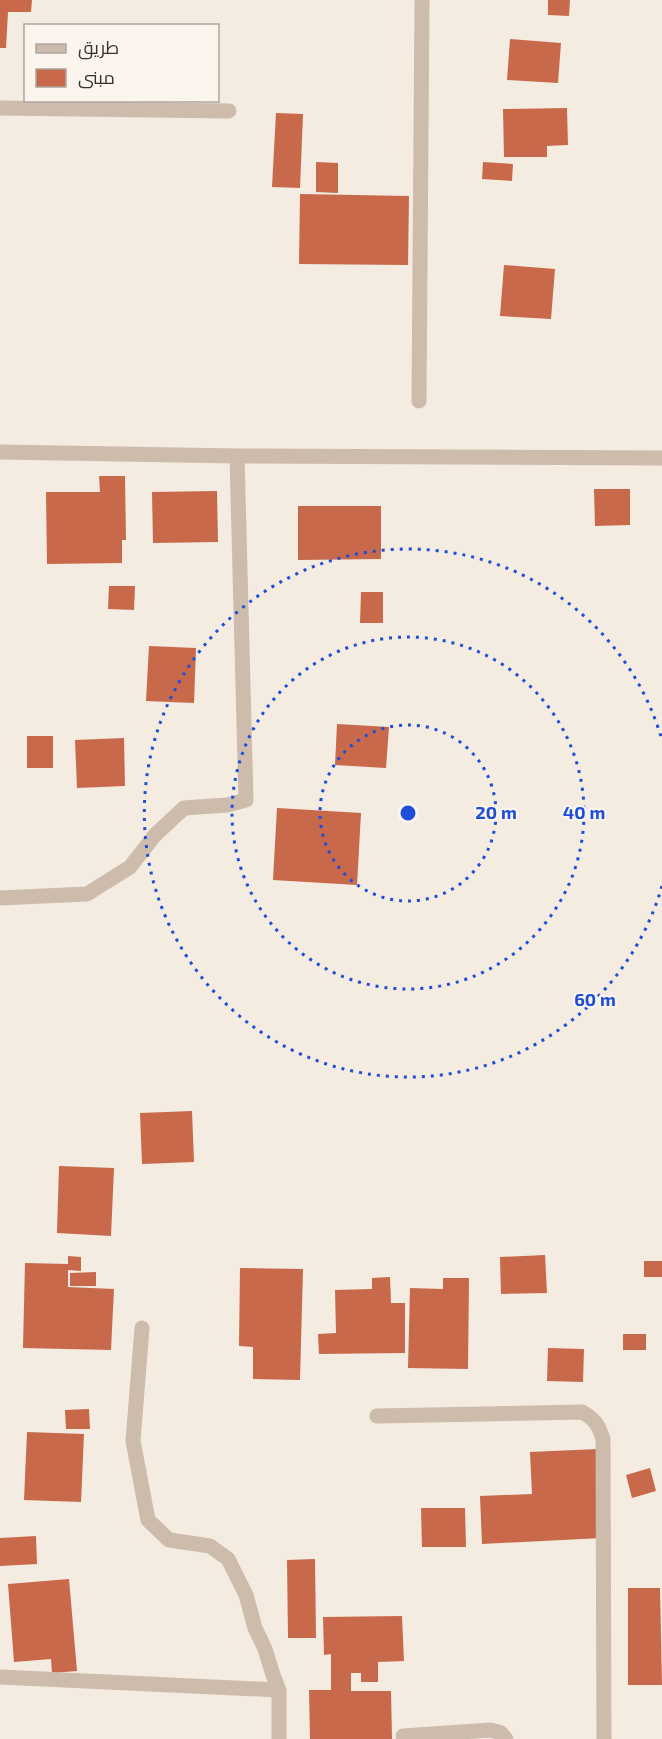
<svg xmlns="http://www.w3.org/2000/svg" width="662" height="1739" viewBox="0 0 662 1739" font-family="'Exo 2',Cairo,sans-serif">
  <rect width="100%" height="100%" fill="#f4ebe1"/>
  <path fill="#c8694b" d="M0,0H32L31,12H8L6,48H0Z
    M548,0H570L569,16L548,15Z
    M510,39L561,43L558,83L507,80Z
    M567,108L568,145L547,146V157H504L503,109Z
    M276,113L303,114L300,188L272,187Z
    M316,162L338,163V193L316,192Z
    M483,162L513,164L512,181L482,179Z
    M300,194L409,196L408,265L299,264Z
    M504,265L555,269L551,319L500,316Z
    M99,476H125L126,540H122V563L47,564L46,492H100Z
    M594,489H630V525L595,526Z
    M217,491L218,542L153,543L152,492Z
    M298,506H381V559L298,560Z
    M109,586H135L134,610L108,609Z
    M361,592H383V623H360Z
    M149,646L196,648L194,703L146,701Z
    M337,724L389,727L386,768L335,765Z
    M27,736H53V768H27Z
    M124,738L125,786L77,788L75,740Z
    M277,808L361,813L357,885L273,880Z
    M192,1111L194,1162L142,1164L140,1113Z
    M59,1166L114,1168L111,1236L57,1233Z
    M545,1255L547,1293L501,1294L500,1257Z
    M68,1256L81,1257V1271L68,1270V1287L114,1289L111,1350L23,1348L25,1263L68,1264Z
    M644,1261H662V1277H644Z
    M240,1268L303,1269L300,1380L253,1379V1347L239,1346Z
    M96,1272V1286H70V1273Z
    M390,1277L391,1303H405V1353L319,1354L318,1334L336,1333L335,1290L372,1289V1278Z
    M443,1278H469L468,1369L408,1368L410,1288L443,1289Z
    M623,1334H646V1350H623Z
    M548,1348L584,1349L583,1382L547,1381Z
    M89,1409L90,1429H66L65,1410Z
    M27,1432L84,1434L81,1502L24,1500Z
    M598,1449L602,1538L482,1544L480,1496L532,1494L530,1452Z
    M650,1468L656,1491L632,1498L626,1475Z
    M421,1508H465L466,1547H422Z
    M36,1536L37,1564L0,1566V1538Z
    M315,1559L316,1638H288L287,1560Z
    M69,1579L77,1671L52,1673L51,1659L14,1662L8,1584Z
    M628,1588H660L662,1685H628Z
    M402,1616L404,1661L378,1662V1682H361V1673H351V1691H391L392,1739H310L309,1690H331V1654L324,1655L323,1617Z"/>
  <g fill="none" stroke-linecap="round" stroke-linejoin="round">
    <path stroke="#cdbbac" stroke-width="15" d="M0,108L229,111
      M419,401L422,0
      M0,452L237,456L662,458
      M0,898L87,894L130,867L155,835L184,808L227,805L246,800L237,456
      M142,1328L133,1441L148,1520L169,1540L210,1546L228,1559L246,1595L255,1628L265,1649L273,1675L279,1690V1739
      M377,1416L582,1412C595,1419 599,1426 603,1439L604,1739
      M0,1677L279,1690
      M403,1736L491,1730L501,1733L506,1739"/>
  </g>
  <g fill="none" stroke="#1d4ed8" stroke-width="3" stroke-dasharray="3 6">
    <circle cx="408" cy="813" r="88"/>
    <circle cx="408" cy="813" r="176"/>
    <path d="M662 886A264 264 0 1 1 662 740"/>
  </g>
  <circle cx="408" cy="813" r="9" fill="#1d4ed8" stroke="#fbf5ee" stroke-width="3"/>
  <g font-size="18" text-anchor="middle" font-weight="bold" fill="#1d4ed8" stroke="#fbf5ee" stroke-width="4.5" stroke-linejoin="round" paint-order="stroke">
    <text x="496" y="819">20 m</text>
    <text x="584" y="819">40 m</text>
    <text x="595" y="1006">60 m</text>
  </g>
  <rect x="24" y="24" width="195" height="78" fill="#fbf5ee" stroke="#aea6a0" stroke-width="1.5"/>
  <rect x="36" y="44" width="30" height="9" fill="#cdbbac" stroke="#aea6a0" stroke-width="1.5"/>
  <text x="78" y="54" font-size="18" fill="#3b302b">طريق</text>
  <rect x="36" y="69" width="30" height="18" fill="#c8694b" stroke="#aea6a0" stroke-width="1.5"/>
  <text x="78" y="84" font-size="18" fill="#3b302b">مبنى</text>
</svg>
